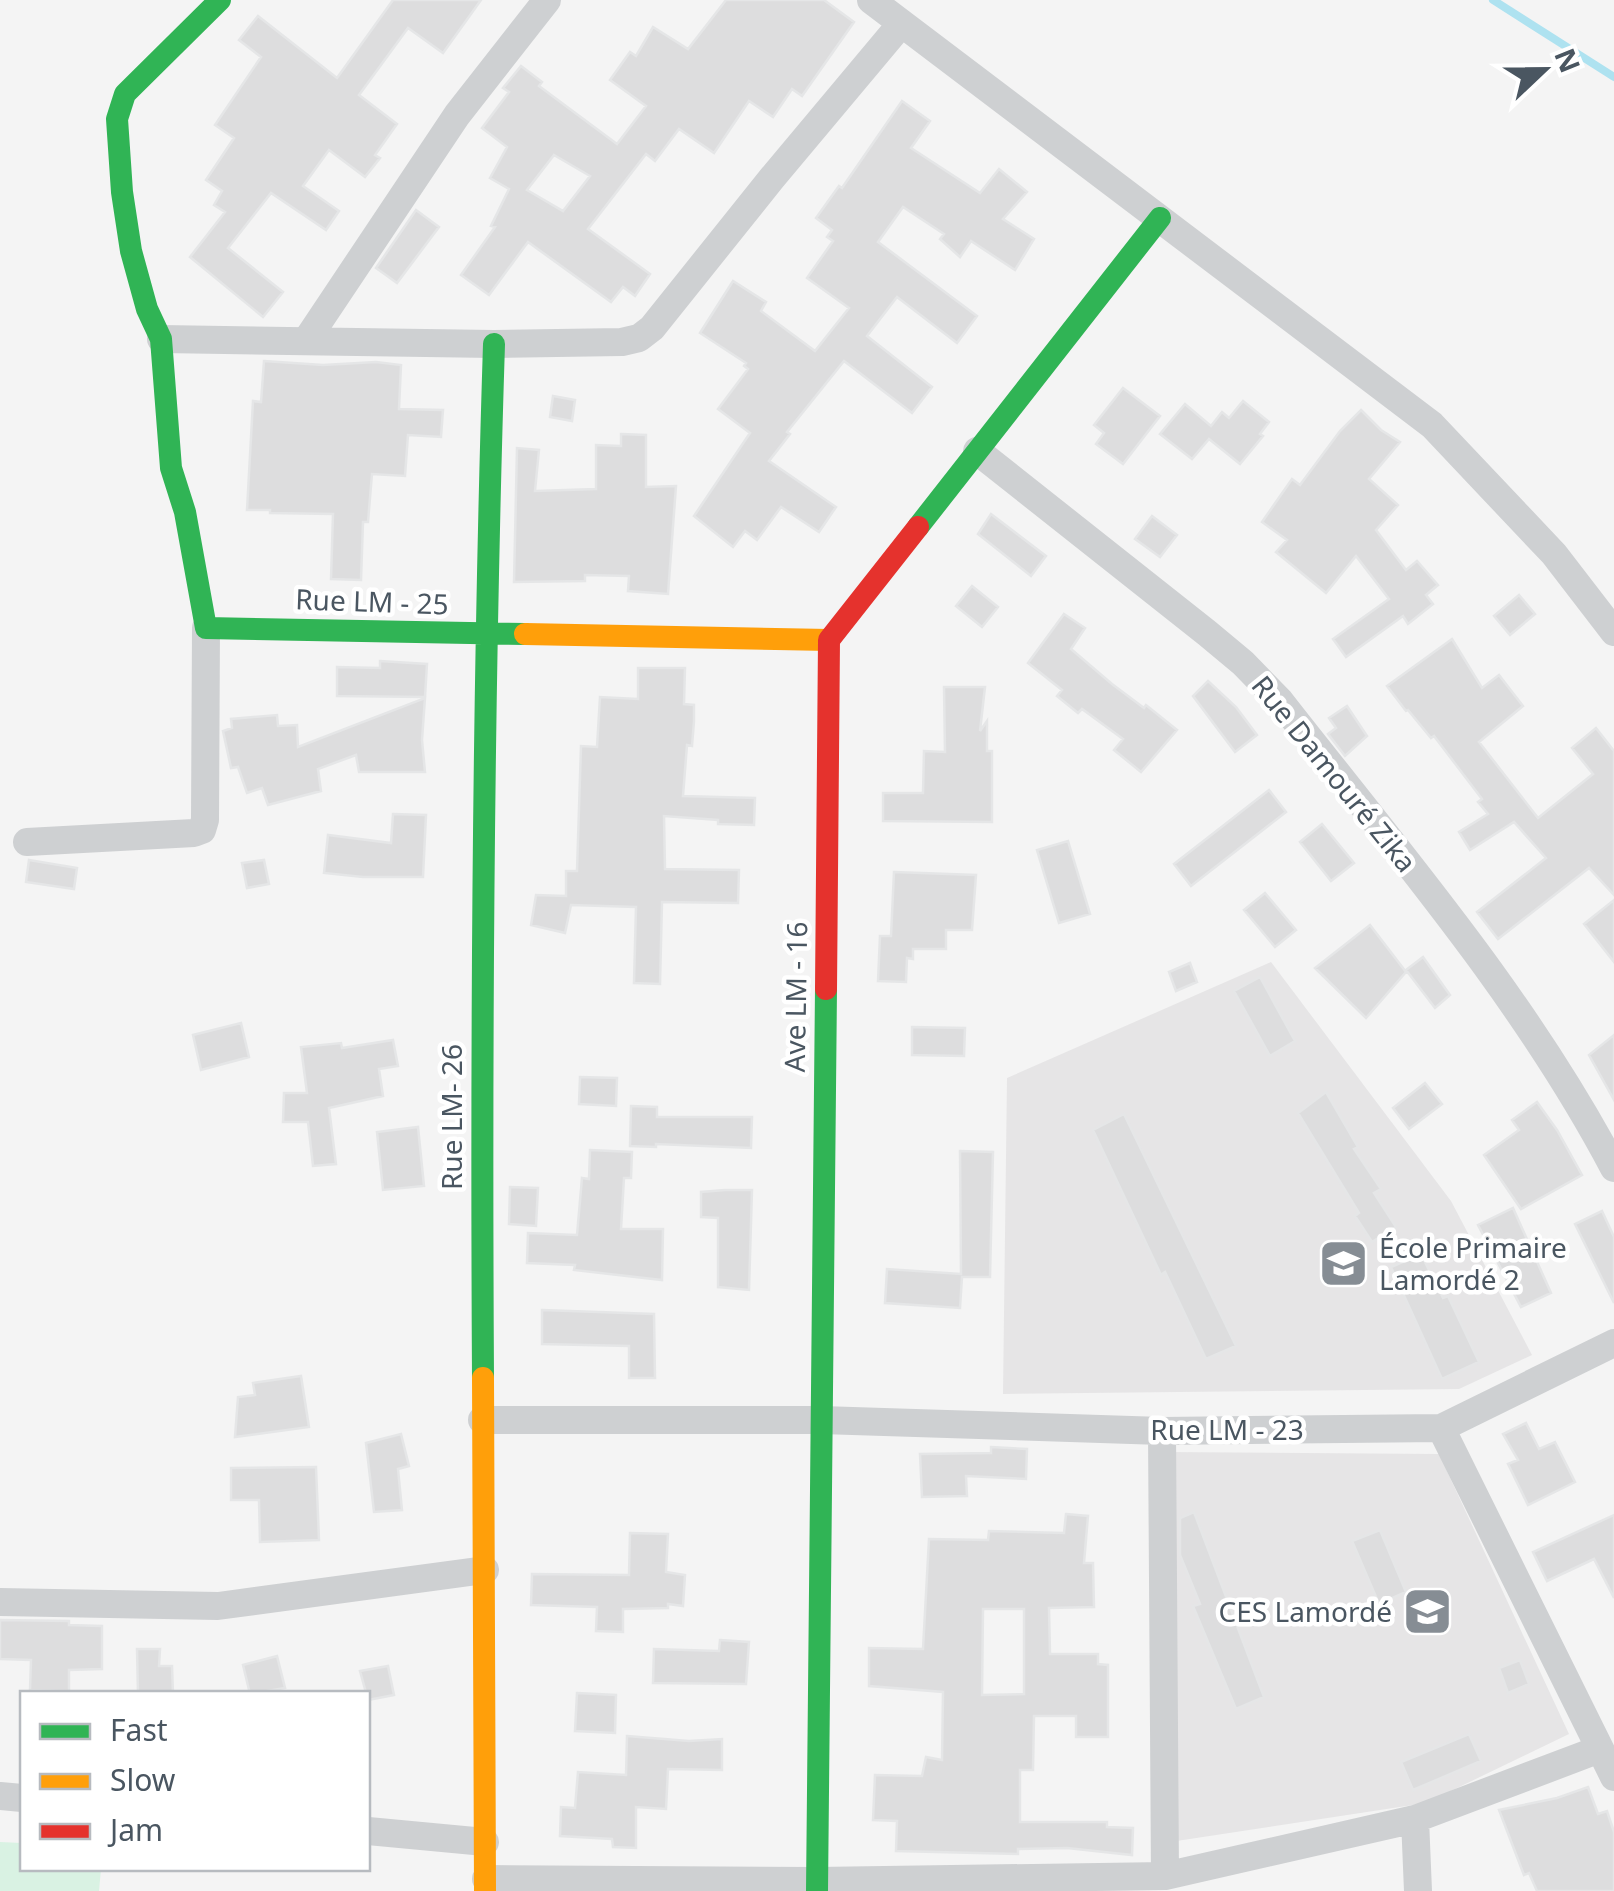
<svg xmlns="http://www.w3.org/2000/svg" width="1614" height="1891" viewBox="0 0 1614 1891" font-family="'Noto Sans',sans-serif">
  <rect width="100%" height="100%" fill="#f4f4f4"/>
  <path fill="#e6e5e6" d="M1271,962L1451,1201L1532,1355L1459,1389L1003,1394L1007,1078Z
    M1164,1452L1439,1454L1569,1734L1426,1803L1170,1842Z"/>
  <path fill="#d9f2e3" d="M0,1842L22,1843V1868L101,1869L99,1891H0Z"/>
  <g fill="none" stroke-linecap="round" stroke-linejoin="round">
    <path stroke="#aee2f0" stroke-width="8" d="M1493,0L1614,77"/>
  </g>
  <path fill="#ddddde" stroke="#e5e6e7" stroke-width="2.5" fill-rule="evenodd" d="M393,0H481L443,53L408,28L359,95L397,124L375,155L380,158L365,177L329,150L303,186L339,211L326,230L271,193L228,248L283,292L263,317L190,257L225,212L214,205L222,191L206,180L234,138L215,125L261,57L239,40L258,16L337,78Z
    M726,0H824L854,22L802,96L792,89L773,117L749,101L714,153L679,129L655,161L646,154L588,229L650,274L635,296L623,287L611,302L528,242L489,295L461,275L495,227L491,226L509,189L490,178L507,147L482,128L509,92L503,88L521,66L542,82L539,86L617,144L646,106L610,80L630,52L636,56L653,27L688,49ZM554,155L590,176L563,211L527,190Z
    M902,101L930,121L911,148L980,193L999,169L1027,192L1003,219L1034,239L1015,270L971,241L960,257L940,239L944,234L903,207L878,242L977,316L957,343L897,297L867,336L932,387L912,413L844,361L787,432L790,434L769,461L836,507L819,532L781,507L757,540L745,531L733,547L694,516L750,433L718,409L748,369L744,366L746,363L700,333L733,281L766,302L761,311L815,351L849,308L807,278L833,241L827,237L832,230L816,218L839,186L842,188Z
    M416,210L439,227L397,283L376,268Z
    M264,361L323,365L376,362L401,365L399,409L443,410L441,437L408,435L405,476L372,474L368,522H363L361,580L331,579L333,514L270,513V510H247L253,401L261,402Z
    M1123,388L1160,416L1123,464L1096,444L1104,433L1094,425Z
    M553,396L575,400L572,421L550,417Z
    M1243,401L1269,422L1260,434L1263,436L1240,464L1209,439L1192,459L1160,434L1185,404L1211,426L1222,412L1229,418Z
    M1361,410L1381,430L1400,442L1369,479L1398,505L1376,530L1406,570L1417,561L1438,585L1426,595L1433,604L1408,624L1403,616L1346,657L1333,639L1389,599L1356,556L1326,593L1276,552L1287,540L1262,522L1292,479L1300,485L1340,431Z
    M621,434L646,435V487L676,486L668,594L628,591L629,576L585,575V581L514,582L517,448L539,450L535,491L596,489V445L621,446Z
    M991,514L1046,556L1031,576L978,534Z
    M1152,516L1177,535L1160,557L1135,539Z
    M972,586L998,607L982,627L956,606Z
    M1519,595L1535,614L1510,635L1494,616Z
    M1064,614L1085,628L1071,649L1112,684L1144,708L1146,705L1177,730L1141,772L1114,750L1123,739L1082,709L1078,713L1057,696L1062,690L1028,663Z
    M1452,639L1482,688L1499,675L1523,706L1479,742L1538,818L1593,774L1572,748L1596,728L1614,751V895L1589,868L1498,939L1477,912L1546,858L1514,822L1470,850L1459,832L1488,814L1478,802L1482,799L1434,736L1431,738L1408,710L1406,711L1387,686Z
    M380,661L427,664L425,697L337,696V667L380,668Z
    M638,668H685L684,704L694,705V721L692,746L687,745L683,796L755,798L754,825L718,824V820L664,816L665,869L739,870L738,903L662,902L660,984L634,983L636,907L571,905L565,933L531,925L536,895L566,896V871H577L581,746L597,747L600,697L638,699Z
    M1208,681L1236,707L1257,735L1235,752L1193,696Z
    M944,687H985L980,731L987,721V751H992V822L883,821V793H923L924,751L945,752Z
    M425,698L422,740L425,772H359L356,755L318,769L321,791L268,805L262,788L247,793L238,767L231,768L223,731L232,728L231,719L277,715L278,726L297,725L298,747Z
    M1347,706L1367,736L1345,756L1328,734L1336,728L1329,718Z
    M1269,790L1286,812L1191,886L1174,864Z
    M393,814L426,815L423,877H363L324,873L328,835L391,843Z
    M1322,824L1354,863L1331,881L1300,842Z
    M1068,841L1090,914L1059,923L1037,850Z
    M29,860L77,868L74,889L26,882Z
    M264,860L269,884L247,888L242,863Z
    M894,872L976,875L972,930H946V949H913V959L907,958L906,982L878,981L880,936H891Z
    M1265,893L1296,930L1275,947L1244,910Z
    M1614,900V962L1584,924Z
    M1370,925L1406,972L1366,1018L1315,968Z
    M1423,957L1450,995L1435,1008L1406,970Z
    M1190,963L1197,982L1176,991L1169,972Z
    M1260,977L1295,1041L1270,1056L1234,991Z
    M241,1023L249,1057L201,1070L193,1035Z
    M912,1027L965,1028L964,1056L912,1055Z
    M1614,1035V1100L1589,1055Z
    M393,1040L398,1066L379,1069L383,1096L329,1108L336,1164L313,1166L308,1122H283L284,1093H307L301,1047L341,1043L342,1048Z
    M580,1077L617,1078L616,1106L579,1104Z
    M1425,1083L1442,1104L1409,1129L1393,1108Z
    M1326,1092L1358,1147L1354,1149L1381,1189L1374,1193L1396,1227L1372,1242L1355,1216L1359,1213L1298,1113Z
    M1537,1102L1557,1130L1582,1175L1521,1209L1484,1155L1519,1130L1512,1120Z
    M631,1106L657,1107V1117H752L751,1148L656,1144V1147L630,1146Z
    M1124,1114L1236,1346L1206,1359L1165,1272L1161,1275L1093,1130Z
    M418,1127L424,1186L383,1190L377,1132Z
    M590,1150L632,1152L631,1178H624L621,1229H663L662,1280L574,1270L575,1265L527,1263L528,1233L577,1235L582,1178L589,1179Z
    M960,1151L993,1152L990,1277H962L960,1308L885,1303L887,1269L961,1274Z
    M510,1187L538,1188L536,1226L509,1224Z
    M725,1190H752L749,1290L718,1287V1218L701,1217V1192Z
    M1513,1208L1551,1293L1521,1307L1478,1225Z
    M1602,1211L1614,1237V1303L1575,1224Z
    M1421,1254L1443,1298L1448,1296L1479,1362L1442,1379L1391,1267Z
    M542,1310L654,1314L655,1378H629V1346L542,1344Z
    M301,1376L309,1427L235,1437L238,1397L255,1395L253,1383Z
    M1526,1423L1539,1449L1555,1442L1575,1482L1528,1505L1508,1464L1518,1460L1503,1434Z
    M401,1434L409,1466L398,1469L402,1510L374,1512L366,1443Z
    M991,1447L1027,1449L1026,1479L966,1476L967,1496L922,1497L920,1454L991,1453Z
    M316,1467L319,1540L260,1542L259,1500H231V1468Z
    M1194,1512L1264,1697L1236,1709L1193,1606L1200,1604L1180,1555V1518Z
    M1066,1514L1088,1516L1084,1563H1093L1094,1607L1049,1608L1050,1654H1098V1664L1108,1665V1737H1076V1716H1034L1033,1770H1020V1822H1107V1827L1133,1828L1132,1855L1067,1848L1018,1849V1854L896,1851L897,1821L873,1820L875,1775L922,1776L926,1757L942,1760L943,1692L869,1686V1648L923,1649L929,1539L988,1540L989,1531L1064,1533ZM983,1609H1024V1694L982,1695Z
    M1614,1515V1598L1594,1559L1547,1581L1533,1552Z
    M1380,1530L1406,1592L1379,1604L1352,1541Z
    M630,1533L668,1534L666,1572L685,1575L683,1606L668,1604V1608L623,1609V1632L596,1631L597,1607L531,1605L532,1574L629,1575Z
    M0,1620L69,1621V1625L102,1626V1669L69,1670V1691L30,1690L31,1660L0,1659Z
    M720,1640L749,1642L746,1684L653,1683L654,1649L719,1651Z
    M137,1649H160L159,1666H172L173,1694H138Z
    M277,1656L285,1688L250,1694L243,1665Z
    M1520,1660L1529,1684L1508,1693L1499,1668Z
    M388,1666L394,1695L368,1700L360,1671Z
    M577,1693L616,1695L615,1733L575,1731Z
    M1469,1734L1481,1761L1413,1790L1401,1762Z
    M627,1736L689,1741L722,1739V1770L668,1769L666,1809L636,1807V1848L613,1847L612,1839L560,1836L561,1807L575,1808L578,1772L626,1775Z
    M1588,1787L1598,1814L1607,1811L1614,1832V1891H1537L1529,1873L1524,1875L1499,1810L1557,1798Z"/>
  <g fill="none" stroke-linecap="round" stroke-linejoin="round">
    <path stroke="#ced0d2" stroke-width="28" d="M871,0L1432,425L1554,554L1614,632
      M161,339L494,344L622,342L639,338L652,328L772,178L901,24
      M306,341L457,115L547,0
      M977,451L1207,633L1243,663L1280,701C1397,851 1525,999 1614,1168
      M27,842L194,833L202,830L205,820L206,628
      M482,1420H821L1162,1431L1441,1428L1614,1343
      M1441,1428L1614,1777
      M1162,1431L1165,1876
      M0,1602L218,1606L485,1570
      M0,1796L22,1798
      M1415,1819L1418,1891
      M368,1831L485,1842
      M486,1879L817,1881L1165,1876L1415,1819L1600,1749"/>
    <path stroke="#30b455" stroke-width="22" d="M220,0L125,94L117,119L122,192L131,251L147,309L161,339L171,468L185,512L206,628L525,634
      M918,527L1160,218
      M483,1378C481,1033 483,689 494,344
      M817,1891L826,989"/>
    <path stroke="#ff9f0a" stroke-width="22" d="M525,634L829,640
      M483,1378L485,1891"/>
    <path stroke="#e5322d" stroke-width="22" d="M826,989L829,640L918,527"/>
  </g>
  <defs>
    <symbol id="school-square" viewBox="-11 -11 22 22"><rect x="-9" y="-9" width="18" height="18" rx="4" fill="#868d94" stroke="#fff"/><path d="M0-5L7-2L0 1L-7-2ZM-4 1L0 2.5L4 1V4Q0 6-4 4Z" fill="#fff"/></symbol>
  </defs>
  <g fill-rule="evenodd">
    <use href="#school-square" x="1316" y="1236" width="55" height="55"/>
    <use href="#school-square" x="1400" y="1584" width="55" height="55"/>
  </g>
  <g text-anchor="middle" stroke-width="9" stroke-linejoin="round" paint-order="stroke">
    <g font-size="28" fill="#4a5661" stroke="#fff">
      <text transform="translate(372 602) rotate(2)" y="10">Rue LM - 25</text>
      <text transform="translate(1334 774) rotate(51)" y="10">Rue Damouré Zika</text>
      <text transform="translate(796 997) rotate(-89)" y="10">Ave LM - 16</text>
      <text transform="translate(452 1117) rotate(-90)" y="10">Rue LM- 26</text>
      <text x="1227" y="1440">Rue LM - 23</text>
    </g>
    <g font-size="28" fill="#4a5661" stroke="#fff" text-anchor="start">
      <text x="1379" y="1258">École Primaire<tspan x="1379" dy="32">Lamordé 2</tspan></text>
      <text x="1392" y="1622" text-anchor="end">CES Lamordé</text>
    </g>
  </g>
  <rect x="20" y="1691" width="350" height="180" fill="#ffffff" stroke="#b7bbc0" stroke-width="2.5"/>
  <rect x="40" y="1724" width="50" height="15" fill="#30b455" stroke="#b7bbc0" stroke-width="2.5"/>
  <text x="110" y="1741" font-size="30" fill="#4a5661">Fast</text>
  <rect x="40" y="1774" width="50" height="15" fill="#ff9f0a" stroke="#b7bbc0" stroke-width="2.5"/>
  <text x="110" y="1791" font-size="30" fill="#4a5661">Slow</text>
  <rect x="40" y="1824" width="50" height="15" fill="#e5322d" stroke="#b7bbc0" stroke-width="2.5"/>
  <text x="110" y="1841" font-size="30" fill="#4a5661">Jam</text>
  <g transform="translate(1544 70) rotate(68)" stroke="#ffffff" stroke-width="8" paint-order="stroke">
  <path d="M0-8L18 38L0 25L-18 38Z" fill="#4a5661"/>
  <text y="-15" font-size="28" font-weight="bold" text-anchor="middle" fill="#4a5661">N</text>
  </g>
</svg>
